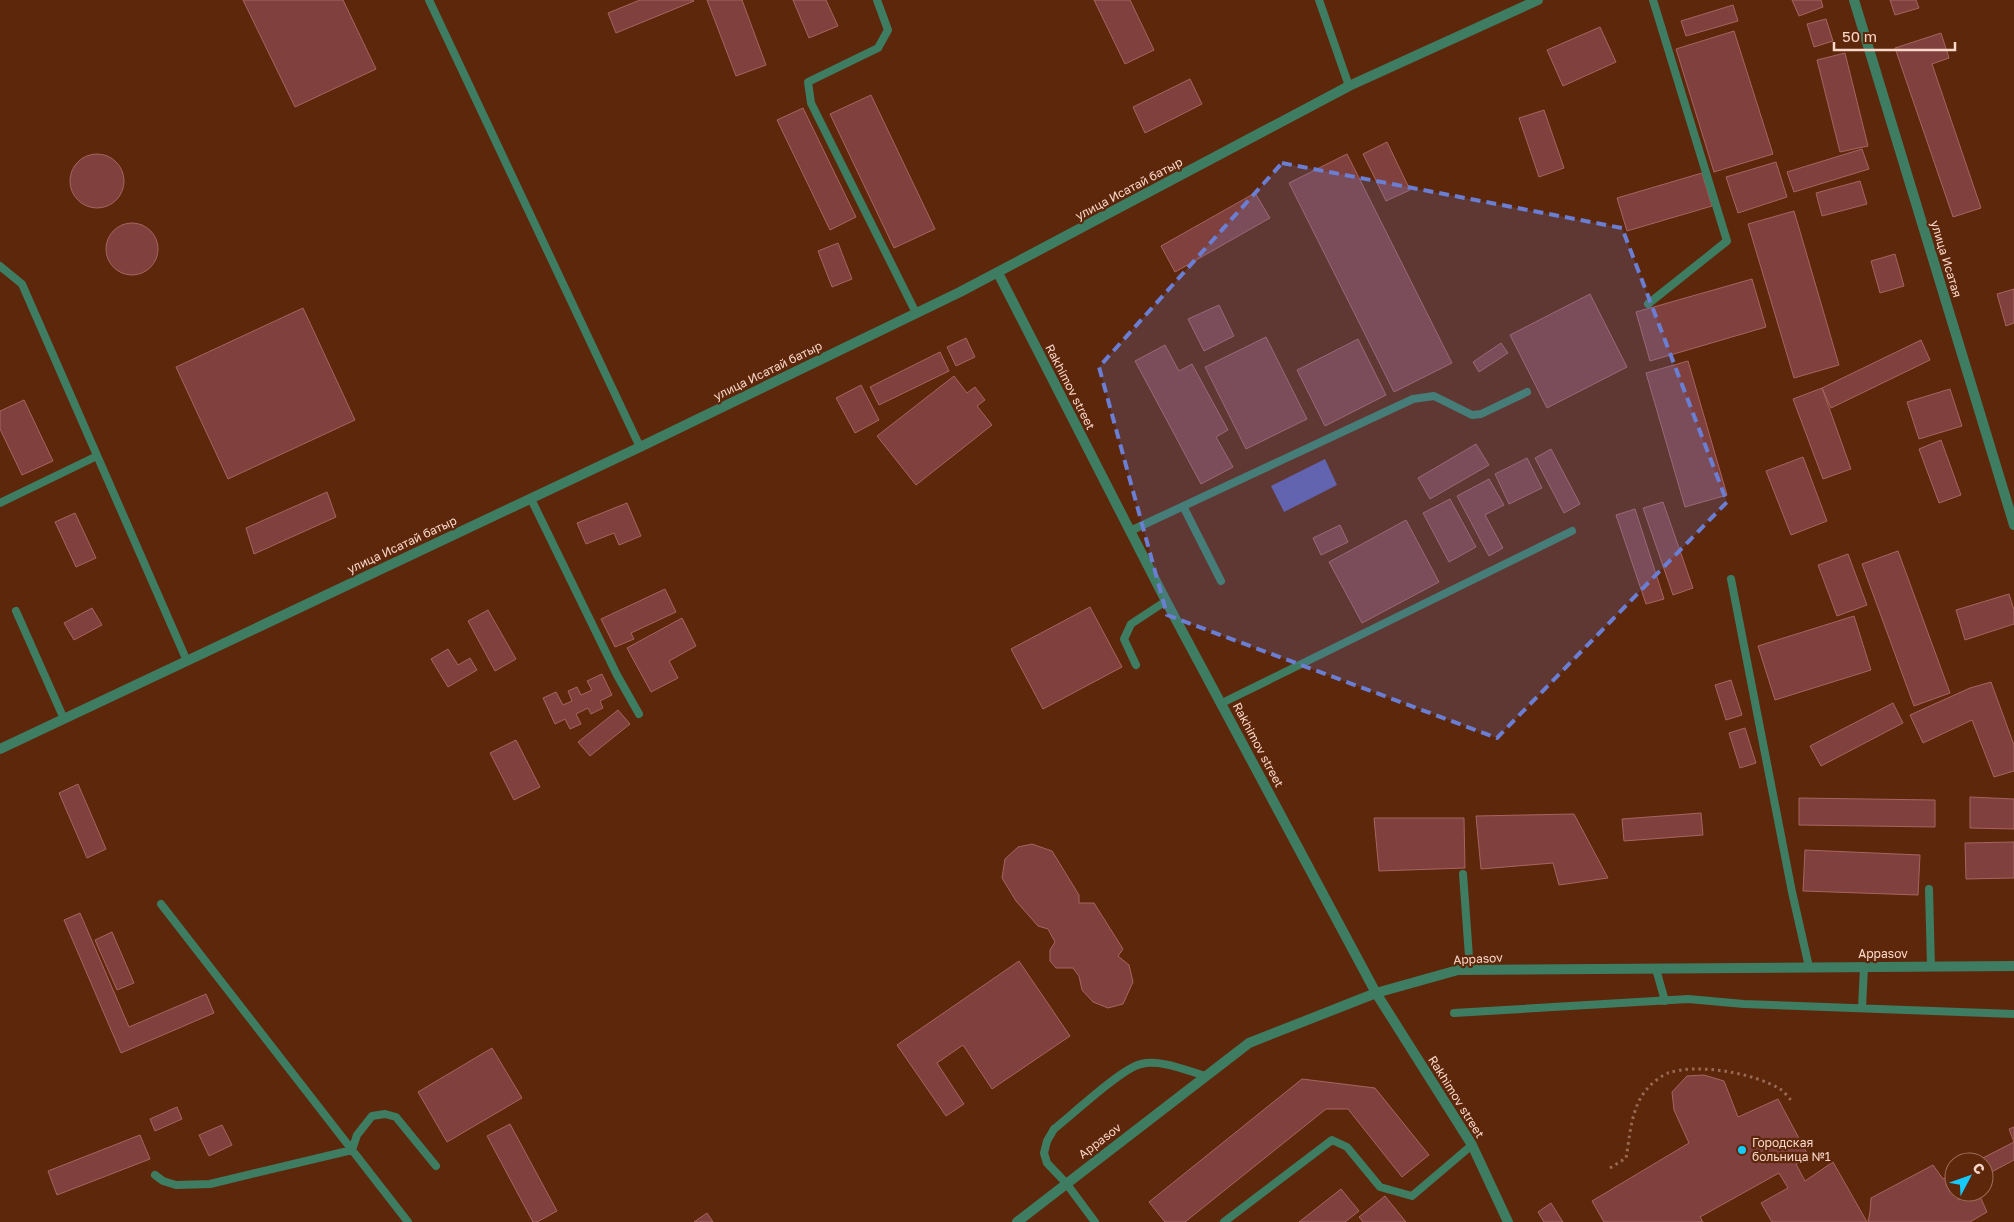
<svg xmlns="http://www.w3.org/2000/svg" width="2014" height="1222" viewBox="0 0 2014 1222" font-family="'Golos Text',sans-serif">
  <rect width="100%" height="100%" fill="#5d270c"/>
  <path fill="#625ea8" d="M1325,459L1337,485L1284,512L1271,486Z"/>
  <path fill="#80413e" stroke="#a76460" d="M243,0H343L376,69L295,107Z
    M640,0H693L694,1L616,33L608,13Z
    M707,0H742L766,65L736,76Z
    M793,0H826L838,26L809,38Z
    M1094,0H1130L1154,50L1125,64Z
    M1792,0H1821L1823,7L1799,16Z
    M1890,0H1916L1919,8L1895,15Z
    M1733,5L1738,21L1686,36L1681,21Z
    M1826,19L1833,41L1814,47L1807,24Z
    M1600,27L1616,62L1563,86L1547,50Z
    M1734,31L1773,154L1714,172L1676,49Z
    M1941,33L1949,58L1932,64L1981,208L1953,217L1895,48Z
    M1845,53L1868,146L1840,152L1817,60Z
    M1190,79L1202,104L1145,133L1133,107Z
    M871,95L935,229L894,248L830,114Z
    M803,108L856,217L830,230L777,120Z
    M1544,110L1564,168L1539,177L1519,118Z
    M1387,142L1410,190L1386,201L1363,154Z
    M1862,149L1869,169L1794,192L1787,172Z
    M1347,154L1452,363L1394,392L1289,183Z
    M70 181a27 27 0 1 1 54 0a27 27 0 1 1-54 0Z
    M1776,162L1787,197L1738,213L1726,177Z
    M1702,173L1712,206L1627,231L1617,198Z
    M1860,181L1867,204L1822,216L1816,193Z
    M1255,193L1270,218L1175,272L1161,246Z
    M1794,211L1839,365L1794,378L1748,224Z
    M106 249a26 26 0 1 1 52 0a26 26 0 1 1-52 0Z
    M838,243L852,279L832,287L818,251Z
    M1895,254L1904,286L1880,293L1871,261Z
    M1752,279L1766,327L1650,361L1636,312Z
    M2014,289V323L2006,326L1997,294Z
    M1590,294L1627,367L1547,408L1510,335Z
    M1219,305L1234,336L1204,351L1188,319Z
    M303,308L355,420L228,479L176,367Z
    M1266,337L1307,419L1246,449L1205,367Z
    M966,338L975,357L956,366L947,347Z
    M1358,339L1386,395L1325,426L1297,370Z
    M1921,340L1930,360L1831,408L1822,388Z
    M1501,343L1508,353L1479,372L1473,362Z
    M1165,345L1179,371L1192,364L1228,430L1216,437L1233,467L1201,484L1135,361Z
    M940,352L949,371L879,405L870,387Z
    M1688,361L1727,495L1685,507L1646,373Z
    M954,376L967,393L975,387L985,400L977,406L992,425L916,485L877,436Z
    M861,385L879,420L855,433L836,398Z
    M1822,388L1851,469L1823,479L1793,399Z
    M1950,389L1962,426L1919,439L1907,402Z
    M24,400L53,461L22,475L0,429V411Z
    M1941,440L1961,495L1939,503L1919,449Z
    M1476,444L1489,465L1430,499L1418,478Z
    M1551,449L1580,504L1564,513L1535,458Z
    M1803,457L1827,521L1791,535L1766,471Z
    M1527,458L1542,488L1509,504L1495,474Z
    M1489,479L1504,505L1485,515L1503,548L1489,556L1457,496Z
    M327,492L336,517L254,554L246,528Z
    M1450,499L1476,547L1449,562L1423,513Z
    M1663,502L1693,588L1673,595L1643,508Z
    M627,503L641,536L619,545L614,533L586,544L577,523Z
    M1635,509L1664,599L1646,604L1616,515Z
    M75,513L96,558L76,567L55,522Z
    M1406,520L1439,582L1362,623L1329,562Z
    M1340,525L1348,542L1321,555L1313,538Z
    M1898,551L1950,693L1914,706L1862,564Z
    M1848,554L1867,605L1837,616L1818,565Z
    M665,589L676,612L631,633L634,639L615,647L601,619Z
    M2009,594L2014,610V624L1965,640L1956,610Z
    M1090,607L1122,667L1043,709L1011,649Z
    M92,608L102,625L74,640L64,623Z
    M488,610L516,659L495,671L468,621Z
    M1854,616L1871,670L1775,700L1758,646Z
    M682,618L696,646L669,661L678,678L651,692L627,648Z
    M448,649L458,665L470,658L477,670L448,687L431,659Z
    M602,674L612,695L600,701L603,708L591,714L588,708L576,714L581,724L570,729L565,719L555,724L543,698L556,692L563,705L572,701L568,691L577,687L581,695L592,690L587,681Z
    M1731,680L1742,715L1726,720L1715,685Z
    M1991,682L2014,745V771L1994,777L1972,720L1923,743L1910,715L1970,688Z
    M1893,703L1903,723L1821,766L1810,746Z
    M618,710L630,724L590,756L578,742Z
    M1745,728L1756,763L1740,768L1729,733Z
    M516,740L540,787L514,800L490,753Z
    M78,784L106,849L87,858L59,793Z
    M1970,797L2014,799V829L1970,828Z
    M1799,798L1935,800V827L1799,825Z
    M1701,813L1703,835L1624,841L1622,819Z
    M1574,814L1608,878L1559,885L1553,863L1481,869L1476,816Z
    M1374,818H1464L1465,868L1379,871Z
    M2014,842V878L1966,879L1965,843Z
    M1032,844L1052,851L1079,895V903H1094L1123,949L1118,956L1129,965L1133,982L1123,1004L1108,1008L1093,1002L1082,990L1079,976L1073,968H1056L1050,961V950L1055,942L1048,929L1038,926L1016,901L1002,878L1005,859L1018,847Z
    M1805,850L1920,855L1918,895L1803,891Z
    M80,913L129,1027L206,994L214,1013L121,1053L64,920Z
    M112,932L134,983L117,990L95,940Z
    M1019,961L1070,1036L992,1089L963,1045L937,1063L964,1104L946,1116L897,1045Z
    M492,1048L522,1098L447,1142L418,1092Z
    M1704,1075L1724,1081L1738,1117L1778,1099L1809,1157L1796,1164L1805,1181L1833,1162L1867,1222H1772L1761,1203L1788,1188L1779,1173L1700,1217L1703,1222H1604L1592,1201L1689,1143L1674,1110L1672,1092L1687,1076Z
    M1302,1079L1375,1088L1429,1155L1402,1177L1348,1109H1326L1185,1222H1165L1149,1202Z
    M177,1107L182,1119L155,1131L150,1119Z
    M510,1124L557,1211L537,1222H533L487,1136Z
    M222,1125L232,1145L209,1156L199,1135Z
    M2014,1127V1160L1984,1176V1162H1975L2014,1142L2009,1129Z
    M140,1135L150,1159L57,1195L48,1171Z
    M1933,1165L1943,1179L1954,1173V1192H1959V1200L1978,1192L1987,1212L1970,1222H1868L1870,1212L1871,1198Z
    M1341,1189L1359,1211L1345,1222H1299Z
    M1385,1196L1406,1222H1363L1359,1217Z
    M1551,1203L1563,1222H1544L1538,1212Z
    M707,1213L713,1222H694Z"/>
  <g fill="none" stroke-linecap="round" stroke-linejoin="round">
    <path stroke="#996b55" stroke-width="3" stroke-dasharray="2.5 4" stroke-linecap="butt" d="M1610,1168L1626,1158C1630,1136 1631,1107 1647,1089C1651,1084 1662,1075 1668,1073C1698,1063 1754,1073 1780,1089C1784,1091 1788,1097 1791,1100"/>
    <path stroke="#3e7d62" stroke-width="8" d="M429,0L640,447
      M877,0L888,30L878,48L808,82L811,103L916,313
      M1319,0L1349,86
      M0,266L22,284L187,661
      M1648,304L1727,241L1653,0
      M531,499L617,675L639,714
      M0,503L97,456
      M1183,506L1221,581
      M1130,531L1413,399L1434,396L1472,415L1481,414L1527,392
      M1731,579L1792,892L1809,967
      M16,611L64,719
      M1136,665L1124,639L1131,624L1166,601
      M1222,703L1572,531
      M1463,874L1470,970
      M1929,889L1931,967
      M161,904L408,1222
      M1656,969L1665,1001
      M1862,1008L1864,967
      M1454,1013L1688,999L1744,1004L2014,1014
      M155,1175L163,1181L176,1185L210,1184L352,1150L357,1135L372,1116L385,1114L396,1117L436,1166
      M1095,1222L1066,1183L1047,1163L1044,1153L1047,1141L1054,1129C1072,1115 1122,1068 1141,1064C1161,1059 1187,1071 1206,1076
      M1224,1222L1332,1140L1347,1147L1380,1187L1412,1196L1472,1145"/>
    <path stroke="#3e7d62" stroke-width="10" d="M1854,0L2014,525
      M0,749L640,447L960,292L1349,86L1538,0"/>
    <path stroke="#3e7d62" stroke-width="10" d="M998,273L1166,601L1376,993L1472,1145L1508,1222
      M1017,1222L1249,1043L1376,993L1458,970L2014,966"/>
  </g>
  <path fill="#6a7ed3" fill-opacity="0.2" stroke="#6a7ed3" stroke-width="4" stroke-dasharray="10 6" stroke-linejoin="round" d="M1282,163L1622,228L1727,502L1497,738L1167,615L1099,367Z"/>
  <circle fill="#16cafb" stroke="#5d270c" stroke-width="2" cx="1742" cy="1150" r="5"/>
  <g text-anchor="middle" stroke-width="4.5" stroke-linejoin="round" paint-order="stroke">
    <g font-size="12" fill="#fad7c9" stroke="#5d270c">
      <text transform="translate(1129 189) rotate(-28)" y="4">улица Исатай батыр</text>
      <text transform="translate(1946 259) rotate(73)" y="4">улица Исатая</text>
      <text transform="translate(768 371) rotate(-26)" y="4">улица Исатай батыр</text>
      <text transform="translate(1070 387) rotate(63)" y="4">Rakhimov street</text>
      <text transform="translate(402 545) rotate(-25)" y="4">улица Исатай батыр</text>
      <text transform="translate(1258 745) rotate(62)" y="4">Rakhimov street</text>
      <text x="1883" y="958">Appasov</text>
      <text transform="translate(1478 959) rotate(-3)" y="4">Appasov</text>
      <text transform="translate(1456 1097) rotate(58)" y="4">Rakhimov street</text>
      <text transform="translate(1100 1141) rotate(-37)" y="4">Appasov</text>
    </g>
    <g font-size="12" fill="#fad7c9" stroke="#5d270c" text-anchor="start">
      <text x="1752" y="1147">Городская<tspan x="1752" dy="14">больница №1</tspan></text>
    </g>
  </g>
  <g transform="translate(1969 1177) rotate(49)"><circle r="24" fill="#5d270c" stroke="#9c6d58"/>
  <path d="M0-4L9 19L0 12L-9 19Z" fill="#16cafb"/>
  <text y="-8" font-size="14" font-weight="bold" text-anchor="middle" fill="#fad7c9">С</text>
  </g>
  <path d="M1834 42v8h121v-8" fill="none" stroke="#fad7c9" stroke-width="2.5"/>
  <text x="1842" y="42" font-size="15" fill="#fad7c9" stroke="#5d270c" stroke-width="4" paint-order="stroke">50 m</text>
</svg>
